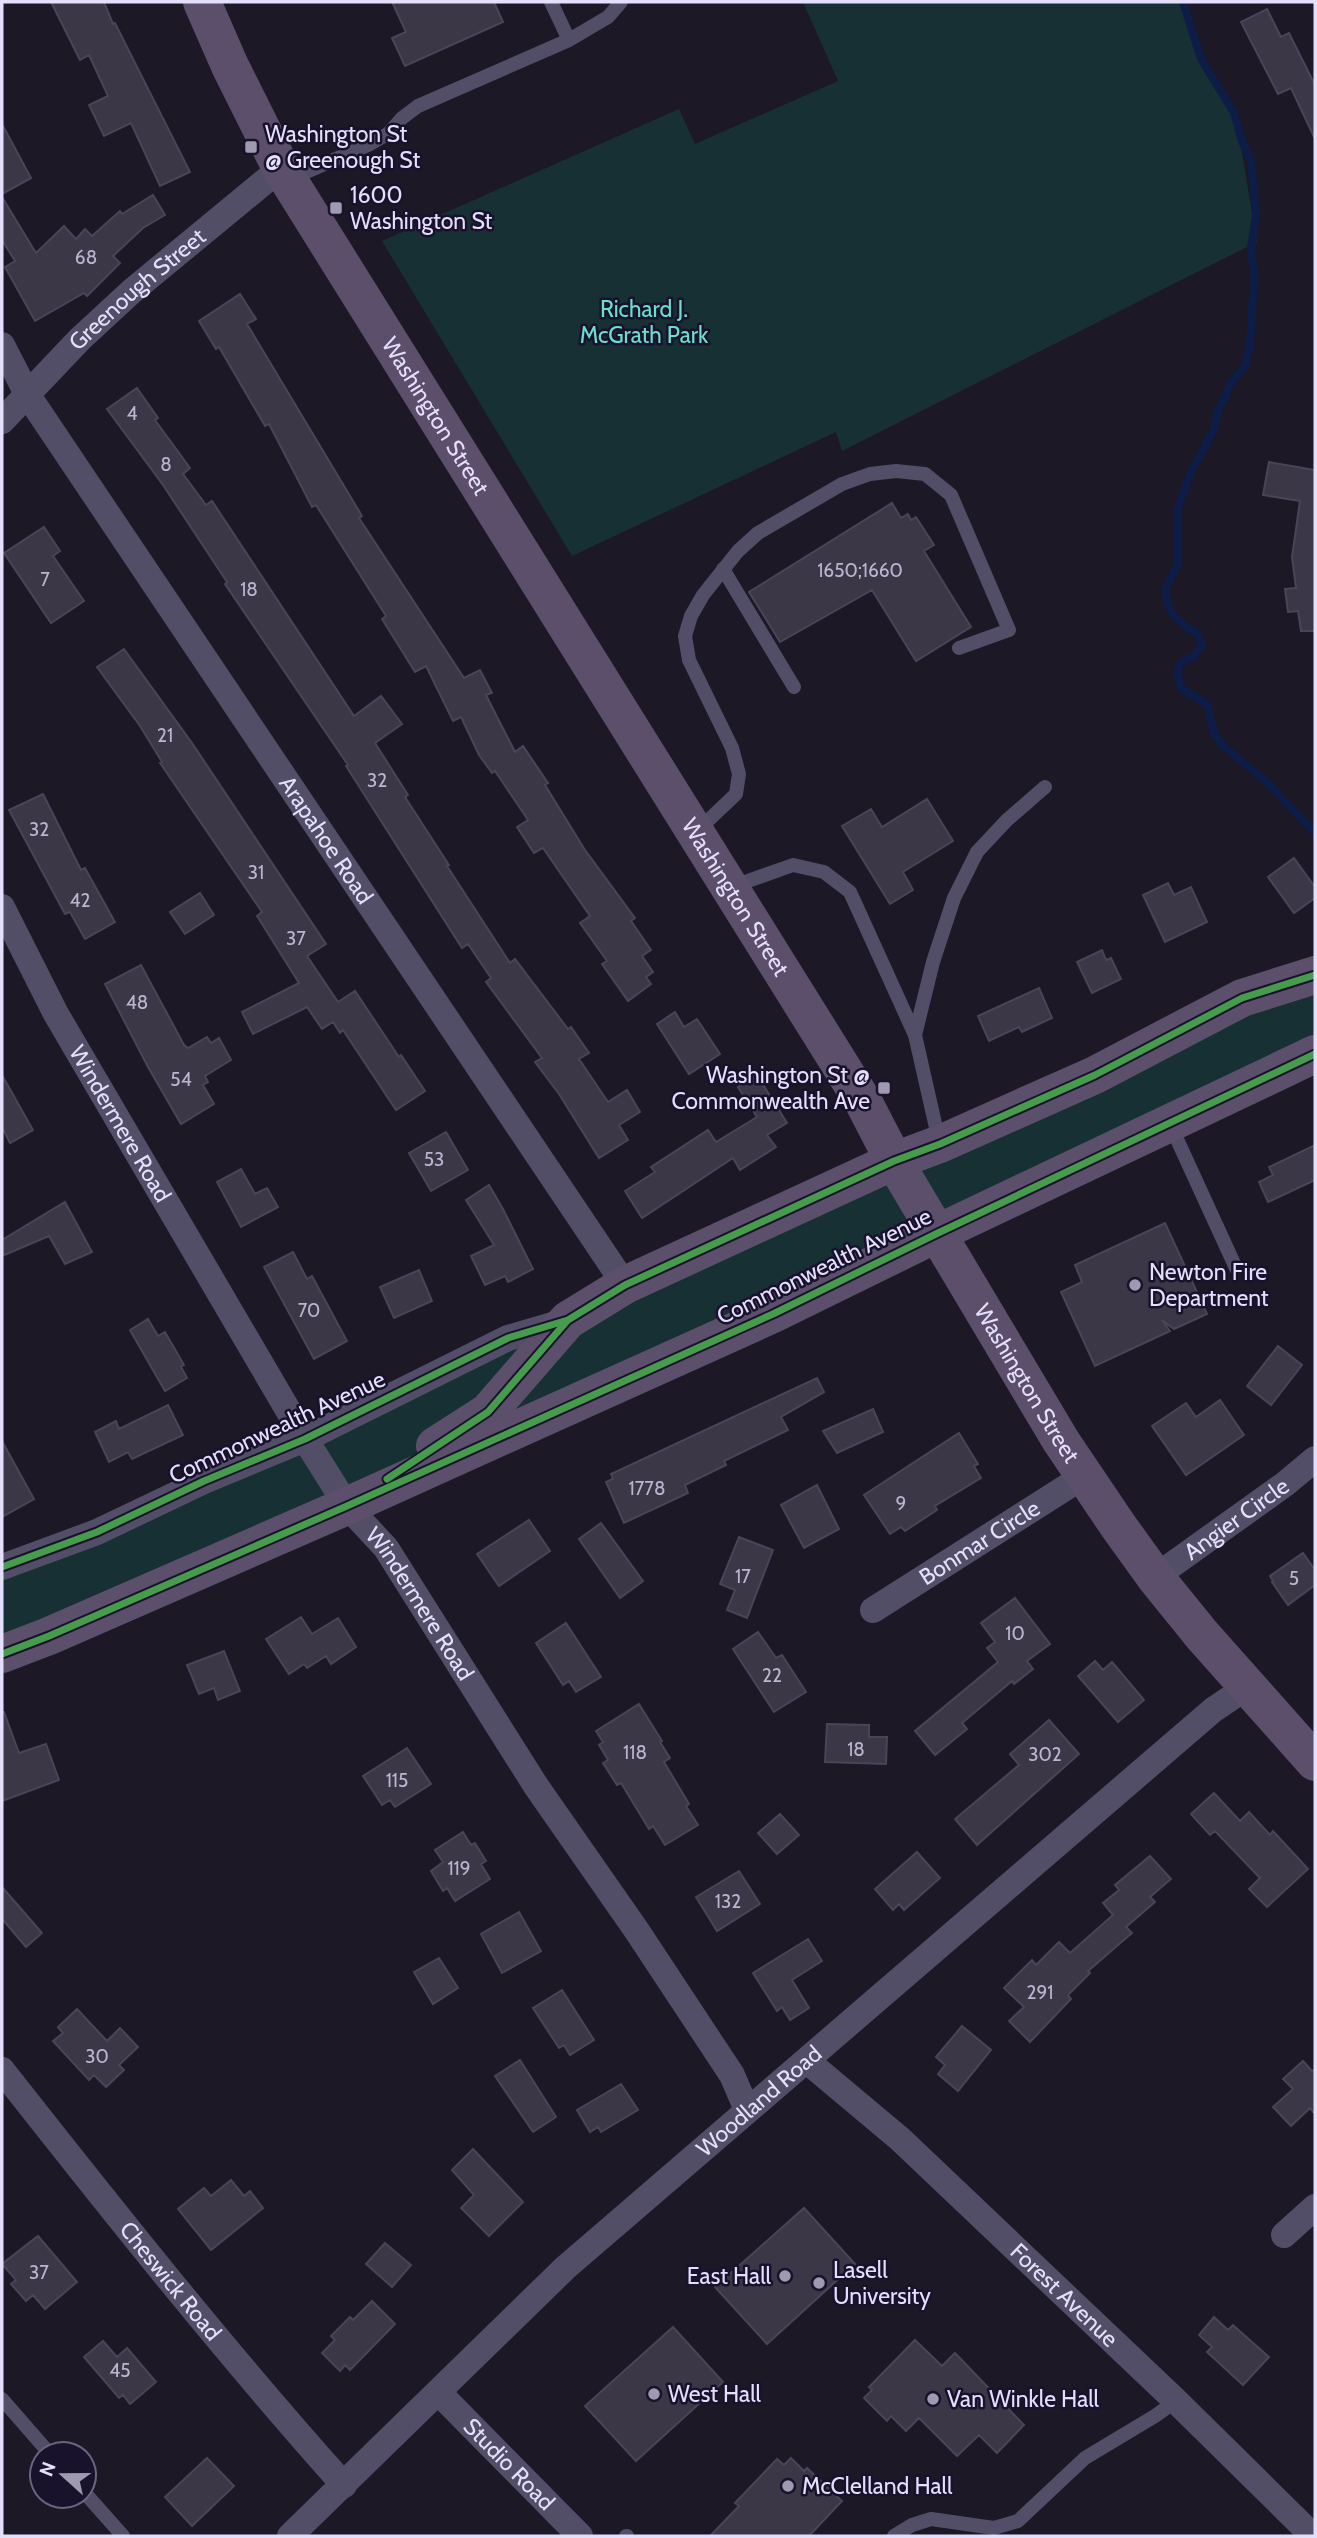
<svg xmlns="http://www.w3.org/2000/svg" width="1317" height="2538" viewBox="0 0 1317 2538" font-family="Cabin,sans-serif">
  <rect width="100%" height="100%" fill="#1c1826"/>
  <path fill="#173034" d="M803,2H1183L1200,58L1229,103L1237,123L1257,242L842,451L836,432L572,556L382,241L679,109L695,144L838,81Z
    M1315,960V1054L2,1654V1567Z"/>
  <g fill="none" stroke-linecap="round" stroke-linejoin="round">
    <path stroke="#0e1d48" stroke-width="8" d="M1183,2L1201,59L1234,113L1242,141L1251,161L1256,215L1251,248L1254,277L1250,346L1245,366L1231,383L1218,411L1214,429L1191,472L1177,511V566L1165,589L1167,603L1173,615L1186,627L1198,634L1202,645L1194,656L1181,662L1177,673L1182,689L1207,704L1214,733L1223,746L1266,781L1315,833"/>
  </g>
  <path fill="#3c3747" stroke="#4a4458" stroke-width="2" d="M51,2H104L113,24L115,23L190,172L160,186L131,123L104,136L89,105L108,96L89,55L80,60Z
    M392,2H494L503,22L405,66L392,38L406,32Z
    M1267,9L1281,37L1289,33L1315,85V139L1291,88L1278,94L1241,22Z
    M2,124L31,178L2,194Z
    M153,195L165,215L143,228L113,256L120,263L87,296L84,293L35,321L5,267L15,261L2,240V197L36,253L64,226L76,239L85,229L92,236L120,211L122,214Z
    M240,294L256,319L247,324L362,516L359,518L464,678L480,670L492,693L486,695L515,752L523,746L548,783L545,785L585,850L635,918L631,921L651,950L642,956L653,972L646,977L651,984L628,1001L602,964L607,961L580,923L590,916L543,848L534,853L517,827L528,820L495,771L492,773L479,755L461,717L453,721L426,666L415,672L382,619L386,616L316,505L312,507L269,424L265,426L219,347L216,349L199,321Z
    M137,388L158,418L155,420L190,468L183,474L206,505L212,501L354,716L381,696L402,724L375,743L408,795L405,797L449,865L447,866L510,963L515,959L568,1029L571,1027L589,1053L579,1059L608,1102L627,1090L640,1112L619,1125L628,1140L599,1158L559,1094L535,1062L542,1058L486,982L491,978L468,944L462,948L346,766L348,765L225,584L227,582L163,485L107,409Z
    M1269,462L1315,470V631H1301L1298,611L1288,612L1285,589L1296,588L1292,557L1300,501L1263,495Z
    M892,503L901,518L908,514L911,520L916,517L934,545L924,551L971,627L916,661L872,590L780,642L749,592Z
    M44,527L60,551L53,556L84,601L51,623L4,553Z
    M124,649L192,743L326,944L307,956L338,1002L355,991L399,1057L401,1055L425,1091L396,1110L343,1030L340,1033L333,1022L322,1029L307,1007L253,1034L242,1012L299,983L257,916L262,912L160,763L162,762L140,726L97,667Z
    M43,794L81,870L85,868L115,922L85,939L70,912L65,914L9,810Z
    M927,799L953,841L903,872L913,890L890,904L842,826L871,809L882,827Z
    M1294,858L1315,887V898L1294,913L1268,877Z
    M1168,883L1174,895L1191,887L1207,922L1165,942L1143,895Z
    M200,893L214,915L185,934L170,912Z
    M1102,950L1106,960L1111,958L1121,979L1092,993L1077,962Z
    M141,965L184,1045L188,1048L207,1037L211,1043L219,1038L231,1060L205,1076L208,1082L203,1085L214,1104L181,1124L148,1067L105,984Z
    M1039,988L1052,1018L1022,1032L1019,1027L989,1041L978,1016Z
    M675,1012L684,1027L697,1019L720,1054L689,1074L657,1024Z
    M2,1075L33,1130L10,1143L2,1127Z
    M757,1075L787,1123L767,1135L776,1147L740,1170L733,1158L642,1218L625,1191L655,1172L651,1167L708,1130L716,1142L757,1117L738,1087Z
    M446,1132L468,1170L431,1191L409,1153Z
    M1315,1145V1180L1268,1202L1259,1182L1273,1175L1269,1167Z
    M241,1169L255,1194L267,1188L278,1207L241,1227L217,1182Z
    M489,1185L503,1209L533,1269L508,1282L505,1276L485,1285L471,1256L494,1245L466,1200Z
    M65,1202L92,1252L65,1264L49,1236L2,1256V1240Z
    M1165,1223L1207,1314L1174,1329L1162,1320L1170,1331L1095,1366L1061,1292L1082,1282L1075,1265Z
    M293,1252L307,1279L312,1276L347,1341L314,1359L264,1267Z
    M419,1270L432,1301L394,1318L380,1287Z
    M148,1319L158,1336L165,1332L184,1365L181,1367L187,1378L165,1391L130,1330Z
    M1278,1346L1302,1365L1271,1405L1247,1386Z
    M817,1378L824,1392L781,1417L788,1430L724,1461L726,1465L685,1485L688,1493L624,1523L606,1482L613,1479L611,1474Z
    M1220,1400L1244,1435L1186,1475L1152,1426L1186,1403L1196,1417Z
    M168,1405L183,1435L132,1459L128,1452L109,1462L95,1432L116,1421L119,1429Z
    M873,1409L883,1432L837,1453L823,1431Z
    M959,1433L978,1464L974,1466L981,1478L935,1506L937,1510L905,1531L901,1527L890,1534L864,1495Z
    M2,1441L34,1499L2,1517Z
    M817,1485L839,1529L804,1548L781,1505Z
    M529,1520L550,1551L499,1586L477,1554Z
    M601,1523L643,1581L620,1598L579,1539Z
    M739,1537L773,1550L747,1618L727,1610L735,1590L720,1584Z
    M1303,1553L1315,1570V1585L1288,1605L1272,1582L1273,1581L1270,1576Z
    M1015,1598L1050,1644L1027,1661L1033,1669L1014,1684L1012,1681L962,1723L967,1729L935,1755L915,1731L998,1662L987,1648L995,1642L981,1623Z
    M301,1617L312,1634L338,1618L356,1647L331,1664L326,1656L307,1668L304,1664L289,1674L266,1639Z
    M566,1623L601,1677L576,1692L569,1681L563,1685L536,1643Z
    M758,1632L776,1658L782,1655L806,1692L774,1712L733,1649Z
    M224,1651L240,1691L218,1700L214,1688L199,1694L187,1665Z
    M1095,1661L1103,1670L1112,1662L1144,1700L1118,1722L1078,1676Z
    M639,1704L662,1741L660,1742L670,1758L664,1762L689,1804L686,1806L698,1825L665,1845L653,1826L649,1829L621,1783L617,1785L603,1763L608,1760L599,1745L603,1742L596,1731Z
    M2,1712H4L19,1753L46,1744L59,1780L2,1801Z
    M1049,1720L1079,1754L977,1845L955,1819L1019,1765L1010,1754Z
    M827,1724L869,1725V1737H887L886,1764L825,1762Z
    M407,1748L431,1784L395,1807L390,1800L382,1805L363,1776Z
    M1214,1793L1240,1821L1249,1812L1270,1835L1273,1831L1308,1869L1267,1907L1249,1889L1260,1878L1215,1831L1210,1835L1191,1814Z
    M780,1814L799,1835L777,1854L758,1833Z
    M463,1832L471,1845L475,1843L486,1861L481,1864L490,1879L455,1901L447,1888L443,1891L431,1871L443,1862L435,1850Z
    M917,1852L940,1878L904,1910L899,1904L893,1910L875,1889Z
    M1150,1856L1171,1879L1150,1897L1155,1902L1126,1927L1132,1933L1088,1971L1090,1973L1068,1995L1071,1999L1030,2042L1009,2021L1024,2007L1004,1988L1032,1960L1036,1965L1059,1942L1070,1953L1113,1915L1103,1903L1119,1890L1115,1885Z
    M739,1871L760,1904L717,1931L696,1897Z
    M2,1887L42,1933L26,1947L2,1919Z
    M519,1912L541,1951L502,1973L481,1934Z
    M808,1939L822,1961L792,1980L809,2008L790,2020L782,2007L777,2011L753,1973Z
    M439,1958L458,1988L433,2004L414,1972Z
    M562,1990L594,2040L570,2055L564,2045L559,2048L533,2008Z
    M77,2009L107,2041L120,2028L138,2047L119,2065L124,2070L106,2087L94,2075L89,2080L53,2041L63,2033L58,2027Z
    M962,2026L991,2050L958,2091L938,2074L945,2065L936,2057Z
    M520,2060L556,2117L533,2132L495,2076Z
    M1303,2061L1312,2071L1315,2069V2114L1310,2108L1291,2126L1273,2107L1293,2089L1283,2079Z
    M621,2084L638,2110L601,2132L598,2127L590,2132L577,2110Z
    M473,2149L523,2202L489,2236L461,2208L474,2195L452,2170Z
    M231,2180L244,2196L250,2191L263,2208L211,2250L178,2209L204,2188L211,2196Z
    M804,2208L855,2264L767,2344L715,2287Z
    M38,2236L77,2282L45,2309L33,2295L26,2301L11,2284L16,2280L2,2264Z
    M385,2243L411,2265L392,2287L366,2264Z
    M372,2301L395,2324L350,2370L345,2365L340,2371L322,2353L335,2340L331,2336L350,2317L353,2320Z
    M1214,2317L1228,2330L1233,2325L1269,2357L1243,2385L1207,2352L1212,2347L1199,2335Z
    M673,2327L723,2382L636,2461L585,2406Z
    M915,2340L942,2366L955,2353L1024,2425L997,2453L979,2435L957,2456L919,2418L906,2431L891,2416L887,2421L864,2398L872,2390L869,2387Z
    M103,2341L117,2357L127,2348L156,2382L130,2404L123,2395L119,2398L84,2357Z
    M207,2458L234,2486L192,2526L165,2497Z
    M791,2458L804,2471L807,2468L842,2501L809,2536H710L739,2506L735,2503L777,2459L784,2465Z"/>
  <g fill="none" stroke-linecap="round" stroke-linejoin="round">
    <path stroke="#524e67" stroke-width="14" d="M551,2L569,40
      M290,179L370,144L389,133L402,118L418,106L569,40L608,17L621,2
      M723,569L794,687
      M696,832L736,794L739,774L732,748L689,660L685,636L691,616L703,595L738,551L758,533L842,484L870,474L896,471L925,474L951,495L1009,630L959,648
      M731,887L793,865L824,872L850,892L915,1035L939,1141
      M915,1035L933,962L954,898L977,852L1007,820L1045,787
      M1170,1124L1236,1268
      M2,2399L50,2454
      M84,2492L123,2536
      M626,2536H627
      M894,2536L912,2525L931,2519L994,2528L1018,2521L1085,2458L1155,2416L1176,2401"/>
    <g stroke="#524e67" stroke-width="26">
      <path id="s1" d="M2,345L27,394L625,1285"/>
      <path id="s2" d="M2,421L80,339L132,291L281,168"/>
      <path id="s3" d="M2,907L56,1014L305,1439L347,1506L386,1548L536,1786L637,1931L732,2075L747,2110"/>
      <path d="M2,1567L97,1532L204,1481L305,1439L508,1338L566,1321"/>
      <path id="s4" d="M1155,1577L1285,1484L1315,1459"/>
      <path id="s5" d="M873,1610L1084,1476"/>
      <path id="s6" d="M807,2061L900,2139L1176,2401L1313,2536"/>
      <path id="s7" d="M2,2070C113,2211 224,2351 344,2485"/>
      <path d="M1284,2235L1315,2207"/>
      <path id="s8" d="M439,2393L580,2536"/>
      <path id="s9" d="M290,2536L565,2268L1213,1710L1247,1687"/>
    </g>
    <g stroke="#5b4f6b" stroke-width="38">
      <path id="s10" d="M202,2L230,66L281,168L864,1103L894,1161L1061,1441L1119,1527L1155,1577L1202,1635L1315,1762"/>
      <path d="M435,1446L488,1412L568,1320L625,1285L894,1161L940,1144L1095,1075L1242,998L1315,975"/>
      <path d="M2,1654L49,1636L347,1506L773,1314L938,1233L1315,1054"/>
    </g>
    <defs>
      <path id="cycleway" d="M387,1479L488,1412L567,1321
        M2,1567L97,1532L204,1481L305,1439L508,1338L568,1320L625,1285L894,1161L940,1144L1095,1075L1242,998L1315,975
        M2,1654L49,1636L347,1506L773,1314L938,1233L1315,1054"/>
    </defs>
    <use href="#cycleway" stroke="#19122c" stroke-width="11"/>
    <use href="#cycleway" stroke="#469c4c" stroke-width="7"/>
  </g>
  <g fill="#9f99b2" stroke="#19122c" stroke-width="2.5">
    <rect x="244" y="140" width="14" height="14" rx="3.5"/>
    <rect x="329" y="201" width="14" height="14" rx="3.5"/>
    <rect x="877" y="1081" width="14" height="14" rx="3.5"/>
    <circle cx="1135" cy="1285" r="7"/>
    <circle cx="785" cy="2276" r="7"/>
    <circle cx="819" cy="2283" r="7"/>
    <circle cx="654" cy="2394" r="7"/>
    <circle cx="933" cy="2399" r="7"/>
    <circle cx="788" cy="2486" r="7"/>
  </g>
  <g text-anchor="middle" stroke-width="5" stroke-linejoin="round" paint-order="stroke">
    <g font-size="19" fill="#bbb5d0">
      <text x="86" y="264">68</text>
      <text x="132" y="420">4</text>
      <text x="166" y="471">8</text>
      <text x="860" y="577">1650;1660</text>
      <text x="45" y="586">7</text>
      <text x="249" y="596">18</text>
      <text x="165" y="742">21</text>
      <text x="377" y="787">32</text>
      <text x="39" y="836">32</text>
      <text x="256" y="879">31</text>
      <text x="80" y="907">42</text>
      <text x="296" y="945">37</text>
      <text x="137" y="1009">48</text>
      <text x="181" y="1086">54</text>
      <text x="434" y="1166">53</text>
      <text x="309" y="1317">70</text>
      <text x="647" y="1495">1778</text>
      <text x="901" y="1510">9</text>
      <text x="743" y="1583">17</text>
      <text x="1294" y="1585">5</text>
      <text x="1015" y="1640">10</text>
      <text x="772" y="1682">22</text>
      <text x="856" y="1756">18</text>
      <text x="635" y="1759">118</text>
      <text x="1045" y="1761">302</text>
      <text x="397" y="1787">115</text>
      <text x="459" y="1875">119</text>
      <text x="728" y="1908">132</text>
      <text x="1040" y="1999">291</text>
      <text x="97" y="2063">30</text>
      <text x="39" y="2279">37</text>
      <text x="120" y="2377">45</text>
    </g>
    <g font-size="23" fill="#e5dffe" stroke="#19122c" text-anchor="start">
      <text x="265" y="142">Washington St<tspan x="265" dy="26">@ Greenough St</tspan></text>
      <text x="350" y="203">1600<tspan x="350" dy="26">Washington St</tspan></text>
      <text x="870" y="1083" text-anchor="end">Washington St @<tspan x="870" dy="26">Commonwealth Ave</tspan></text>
      <text x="1149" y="1280">Newton Fire<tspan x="1149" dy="26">Department</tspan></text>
      <text x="833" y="2278">Lasell<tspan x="833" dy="26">University</tspan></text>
      <text x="771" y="2284" text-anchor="end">East Hall</text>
      <text x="668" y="2402">West Hall</text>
      <text x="947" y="2407">Van Winkle Hall</text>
      <text x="802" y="2494">McClelland Hall</text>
    </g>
    <g font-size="23" fill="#e5dffe" stroke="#19122c">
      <text dy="8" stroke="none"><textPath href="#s2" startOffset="189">Greenough Street</textPath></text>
      <text dy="8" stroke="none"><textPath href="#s10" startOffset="476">Washington Street</textPath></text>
      <text dy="8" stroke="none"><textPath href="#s1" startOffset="592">Arapahoe Road</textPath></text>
      <text dy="8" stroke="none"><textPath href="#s10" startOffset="1043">Washington Street</textPath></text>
      <text dy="8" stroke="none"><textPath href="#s3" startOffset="247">Windermere Road</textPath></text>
      <text transform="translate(824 1266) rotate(-26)" y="8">Commonwealth Avenue</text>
      <text dy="8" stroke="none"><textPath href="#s10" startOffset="1610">Washington Street</textPath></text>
      <text transform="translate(277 1427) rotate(-25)" y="8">Commonwealth Avenue</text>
      <text dy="8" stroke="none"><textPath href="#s4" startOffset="100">Angier Circle</textPath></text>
      <text dy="8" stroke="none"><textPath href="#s5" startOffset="126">Bonmar Circle</textPath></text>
      <text dy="8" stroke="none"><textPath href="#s3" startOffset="814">Windermere Road</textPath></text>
      <text dy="8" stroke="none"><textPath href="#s9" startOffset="640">Woodland Road</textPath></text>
      <text dy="8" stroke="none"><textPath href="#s7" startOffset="270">Cheswick Road</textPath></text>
      <text dy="8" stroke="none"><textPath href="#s6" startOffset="348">Forest Avenue</textPath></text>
      <text dy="8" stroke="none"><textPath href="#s8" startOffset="100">Studio Road</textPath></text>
    </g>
    <g font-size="23" fill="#6adfcd" stroke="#19122c">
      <text x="644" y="317">Richard J.<tspan x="644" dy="26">McGrath Park</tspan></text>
    </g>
  </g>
  <rect width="1317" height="2538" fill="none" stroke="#e5dffe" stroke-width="7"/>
  <g transform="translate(63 2475) rotate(291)"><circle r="33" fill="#19122c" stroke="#6b6480" stroke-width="2"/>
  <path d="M0-5L12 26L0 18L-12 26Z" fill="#9f99b2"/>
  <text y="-10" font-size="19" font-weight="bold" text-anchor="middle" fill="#e5dffe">N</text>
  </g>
</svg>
